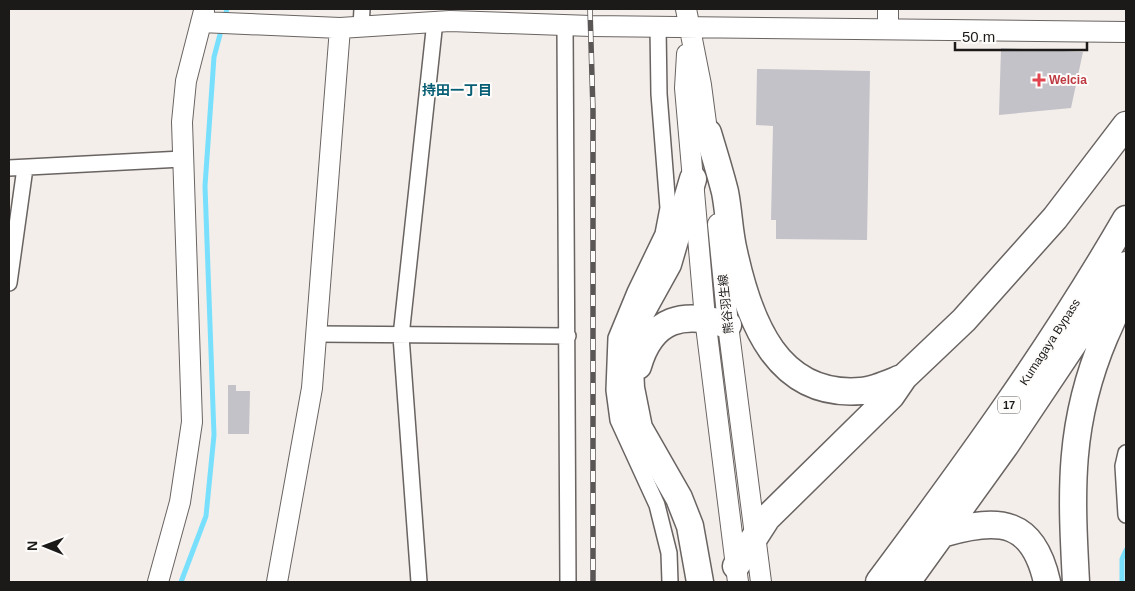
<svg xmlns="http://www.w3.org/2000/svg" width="1135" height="591" viewBox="0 0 1135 591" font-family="Helvetica,'Noto Sans JP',sans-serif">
  <rect width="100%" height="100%" fill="#f4eeeb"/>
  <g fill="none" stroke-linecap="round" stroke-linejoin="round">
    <path stroke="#78e0fc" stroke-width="5" d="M224,19L227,9
      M181,582L206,516L214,435L205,186L214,57L222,27
      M1122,582V559L1126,550"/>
  </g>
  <path fill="#c3c2c8" d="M1001,48L1083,52L1071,108L999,115Z
    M757,69L870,71L867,240L776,239V220H771L773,126L756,125Z
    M228,385H236V391H250L249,434H228Z"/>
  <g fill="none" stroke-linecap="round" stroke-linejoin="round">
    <defs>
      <path id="street" d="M565,26L568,582
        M361,27L362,9
        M658,27L659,94L668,208L663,234L635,292L616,338L614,390L618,420L657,505L669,553L670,582
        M9,168L182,159
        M9,283L25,168
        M316,334L568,336
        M1126,453L1123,466L1126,515
        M419,582L401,336L435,21"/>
      <path id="secondary" d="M686,9L701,85L709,146
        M201,22L340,28L450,21L591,26L1126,32
        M888,29V9
        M687,54L685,88L705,318L738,582
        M718,224L728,325L761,582
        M158,582L180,502L192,422L182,122L186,81L204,11
        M277,582L312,388L340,28"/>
      <path id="highway" d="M708,133C714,153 720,172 725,192C729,212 729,232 734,252C749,321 777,398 861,391C875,390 891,382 904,377
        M693,179L668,264L637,320L629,348L631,388L639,428L679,498L690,526L700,582
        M638,366C652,317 684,311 728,325
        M945,533C1000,517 1033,520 1047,582
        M736,566L767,518L891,396L904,377L964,320L1055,218L1126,125
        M879,582C967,464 1052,347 1126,219
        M907,582L1005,446L1126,265
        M1076,582C1071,490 1068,423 1105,336C1112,321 1118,305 1126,291"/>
    </defs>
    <use href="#street" stroke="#696462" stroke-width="18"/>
    <use href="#secondary" stroke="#696462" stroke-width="22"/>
    <use href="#highway" stroke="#696462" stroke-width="29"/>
    <use href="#street" stroke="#fff" stroke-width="15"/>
    <use href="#secondary" stroke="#fff" stroke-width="20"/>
    <use href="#highway" stroke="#fff" stroke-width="26"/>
    <defs>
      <path id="rail" d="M590,9L593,111V582"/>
    </defs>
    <use href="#rail" stroke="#595655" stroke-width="5.5"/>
    <use href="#rail" stroke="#fefcfb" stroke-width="4" stroke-dasharray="11" stroke-linecap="butt"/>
  </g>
  <path fill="#e0444e" stroke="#fefcfb" stroke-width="2" d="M1036.5 72.5h5v5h5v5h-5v5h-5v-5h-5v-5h5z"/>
  <g text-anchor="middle" stroke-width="4" stroke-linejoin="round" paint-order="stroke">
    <rect fill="#fefcfb" stroke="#605e5d" stroke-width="1" x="998" y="396.5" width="22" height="17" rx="4"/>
    <g font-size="11" font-weight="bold" fill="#1c1a19">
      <text x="1009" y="409">17</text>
    </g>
    <g font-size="12" font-weight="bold" fill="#be3a42" stroke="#fefcfb" text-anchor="start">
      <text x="1049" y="84">Welcia</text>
    </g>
    <g font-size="12" fill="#1c1a19" stroke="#fefcfb">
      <text transform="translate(726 304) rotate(-96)" y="4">熊谷羽生線</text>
      <text transform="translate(1050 342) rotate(-57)" y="4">Kumagaya Bypass</text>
    </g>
    <g font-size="14" font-weight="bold" fill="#075e74" stroke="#fefcfb">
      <text x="457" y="95">持田一丁目</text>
    </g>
  </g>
  <rect width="1135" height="591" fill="none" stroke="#1c1a19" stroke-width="20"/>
  <g transform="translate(45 546) rotate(271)" stroke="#fefcfb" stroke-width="4" paint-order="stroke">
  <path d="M0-4L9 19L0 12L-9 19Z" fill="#1c1a19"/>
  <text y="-8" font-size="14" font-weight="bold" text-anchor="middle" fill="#1c1a19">N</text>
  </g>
  <path d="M955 42v8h132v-8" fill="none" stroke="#1c1a19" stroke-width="2.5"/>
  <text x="962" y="42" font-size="15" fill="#1c1a19" stroke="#fefcfb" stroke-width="4" paint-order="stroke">50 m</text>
</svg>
